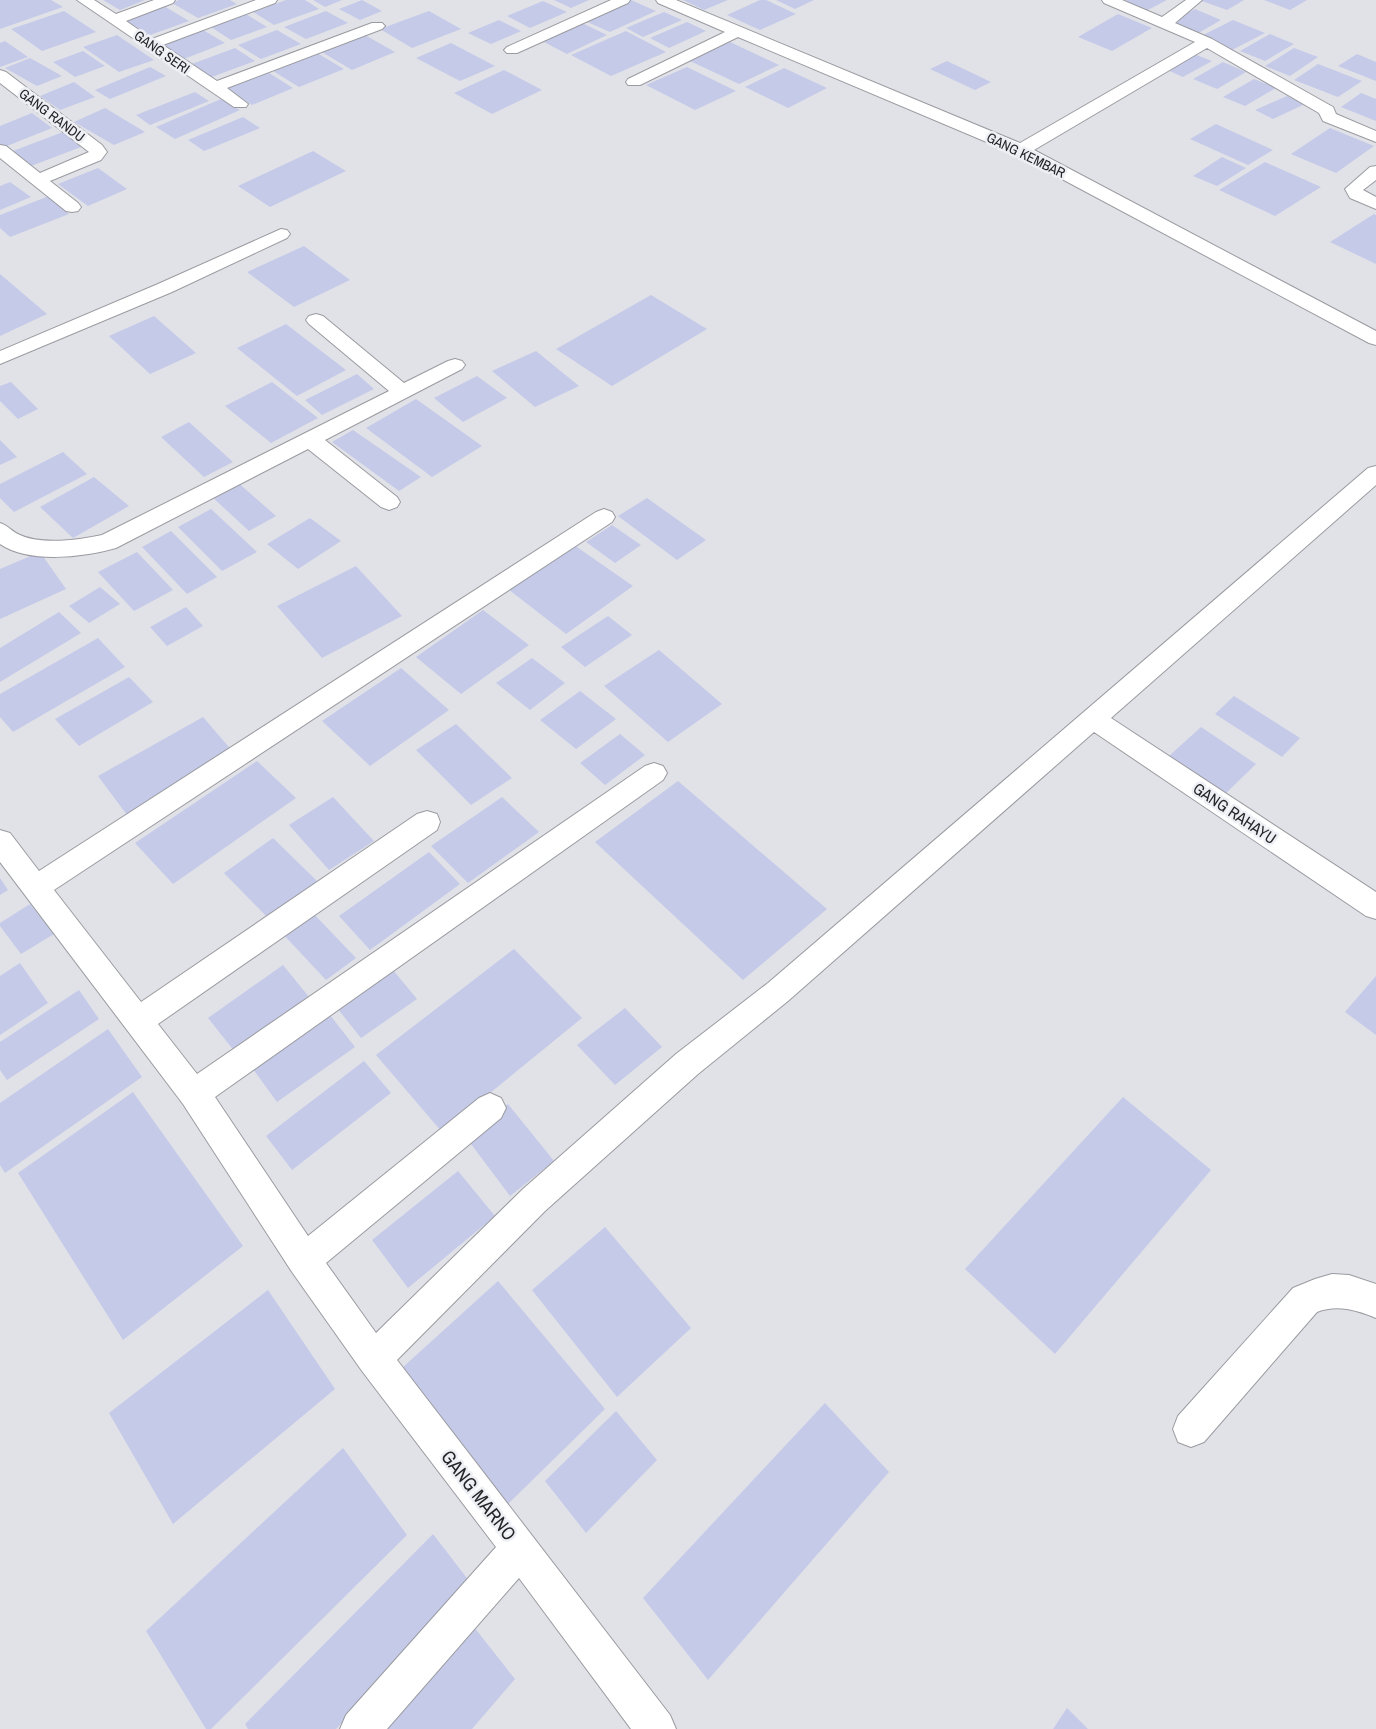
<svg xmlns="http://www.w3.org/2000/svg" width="1376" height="1729" viewBox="0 0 1376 1729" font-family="'Archivo Narrow',sans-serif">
  <rect width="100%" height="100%" fill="#e1e2e7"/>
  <path fill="#c5cae9" d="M0,0H51L63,7L0,29Z
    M103,0H145L120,10Z
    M179,0H230L237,4L198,18L172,3Z
    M286,0H305L319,9L274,25L253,12Z
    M313,0H342L325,7Z
    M362,0L382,11L360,20L339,9Z
    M554,0H589L571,8Z
    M631,0L656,11L610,32L585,21Z
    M683,0H728L704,10Z
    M760,0H766L796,14L760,30L727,15Z
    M776,0H814L795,9Z
    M1127,0H1167L1144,12L1122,3Z
    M1199,0H1244L1227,10Z
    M1264,0H1307L1290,10Z
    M543,1L567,12L530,28L507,16Z
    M164,6L189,21L150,35L125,20Z
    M1195,9L1221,20L1195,35L1168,24Z
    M64,11L96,32L42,51L11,29Z
    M326,11L348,23L306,39L284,27Z
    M429,11L461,29L412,48L380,29Z
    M664,12L682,20L643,37L626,28Z
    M246,14L267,27L231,40L211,27Z
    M1118,14L1152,28L1112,51L1078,37Z
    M499,20L521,31L491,44L468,33Z
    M1233,20L1265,33L1232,50L1201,36Z
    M687,22L706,31L669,48L650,38Z
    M582,23L607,35L567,54L542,41Z
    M203,30L225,43L184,59L162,46Z
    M277,30L301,44L261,59L238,45Z
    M626,31L666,52L611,76L571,55Z
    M363,34L395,52L352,70L320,51Z
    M1270,34L1294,44L1265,61L1240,51Z
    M117,35L154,60L119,72L83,47Z
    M5,41L28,57L0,67V43Z
    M730,42L779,65L739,84L690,61Z
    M451,43L495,66L460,81L416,58Z
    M235,48L255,61L209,78L189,65Z
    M1294,48L1318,57L1290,76L1265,66Z
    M83,51L105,66L75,77L53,62Z
    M317,53L344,69L299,87L273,71Z
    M1194,54L1212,61L1183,77L1165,69Z
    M1357,54L1376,62V81L1338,66Z
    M30,58L62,76L37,86L5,68Z
    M947,61L991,82L975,90L930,69Z
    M1223,62L1246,72L1217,89L1193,79Z
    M1318,64L1362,81L1338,97L1294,80Z
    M150,67L166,76L110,99L95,90Z
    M687,67L736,91L695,110L646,85Z
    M784,68L827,88L788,108L745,87Z
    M504,70L542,90L492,114L454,93Z
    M266,71L293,88L252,105L225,87Z
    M1254,79L1276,88L1245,106L1223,97Z
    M74,82L95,97L60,110L40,96Z
    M195,92L209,101L150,125L136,115Z
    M1361,93L1376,99V121L1341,107Z
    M1287,96L1305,104L1273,119L1255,110Z
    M221,99L240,110L175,139L156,127Z
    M105,108L145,132L114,145L74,122Z
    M32,113L52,128L2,148L0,147V126Z
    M243,117L260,128L204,151L188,140Z
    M1216,124L1273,150L1248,165L1190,139Z
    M1330,128L1374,146L1336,173L1291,154Z
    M63,132L81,147L31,166L13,151Z
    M313,151L346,171L270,207L238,186Z
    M1222,157L1246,168L1217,186L1193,176Z
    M1265,162L1321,187L1275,216L1219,190Z
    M98,168L127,189L88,206L58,184Z
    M10,182L31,197L0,210V186Z
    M49,196L69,214L10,237L0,228V215Z
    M1374,214L1376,215V264L1330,242Z
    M304,246L350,280L294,307L247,272Z
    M0,274L47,314L0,336Z
    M651,295L707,329L612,386L556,349Z
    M154,316L196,353L150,374L109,336Z
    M286,324L346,370L297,396L237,348Z
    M536,351L579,386L535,407L492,371Z
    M357,374L374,389L322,415L305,400Z
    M477,376L507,398L463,422L434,398Z
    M11,382L38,409L18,419L0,401V386Z
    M272,382L318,418L271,443L225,406Z
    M416,399L482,446L432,477L366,428Z
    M189,422L233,462L204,477L161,437Z
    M353,430L421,477L399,491L332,442Z
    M0,440L17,457L0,465Z
    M63,452L87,474L14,512L0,498V484Z
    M94,477L129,506L73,538L40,507Z
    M236,481L276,516L249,531L210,495Z
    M647,498L706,540L677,560L618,516Z
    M211,509L257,552L222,571L178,527Z
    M310,518L341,541L298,569L267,544Z
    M612,525L641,545L615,563L586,542Z
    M171,531L217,577L187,594L142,547Z
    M574,545L633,586L566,634L508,589Z
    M40,552L66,589L0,619V569Z
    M137,552L173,590L134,611L98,572Z
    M356,566L402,616L322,658L277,606Z
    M100,587L120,604L89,623L69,606Z
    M186,607L203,626L167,646L150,627Z
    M483,610L529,645L461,694L416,657Z
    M59,612L81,633L0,682V648Z
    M608,616L632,635L585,667L561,647Z
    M98,638L125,667L13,732L0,717V694Z
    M659,650L722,704L668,742L604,686Z
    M532,658L565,683L530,710L496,683Z
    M401,668L449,710L370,766L322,721Z
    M129,677L153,702L79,746L55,719Z
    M580,691L616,719L576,749L540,720Z
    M1234,696L1300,738L1282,757L1215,714Z
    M203,717L234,753L127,815L98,776Z
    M456,724L512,778L471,805L416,750Z
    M1201,727L1256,764L1224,795L1169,756Z
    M620,734L645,755L605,785L580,763Z
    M257,761L296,798L173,884L135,843Z
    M678,781L827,909L743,980L595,842Z
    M333,797L374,841L329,870L289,825Z
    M502,797L539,832L468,883L431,846Z
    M273,838L317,881L268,918L224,873Z
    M429,852L460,884L370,950L339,916Z
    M0,878L8,890L0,895Z
    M30,904L54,934L21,954L0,926V923Z
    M311,911L356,958L326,980L281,932Z
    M514,949L582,1018L442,1132L376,1055Z
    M20,963L48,1003L0,1035V976Z
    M283,965L309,997L235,1052L208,1018Z
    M393,970L417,999L361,1038L337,1008Z
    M1376,976V1035L1345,1012Z
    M79,990L99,1019L7,1080L0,1070V1042Z
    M625,1008L662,1047L615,1085L577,1045Z
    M330,1015L355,1047L277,1102L253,1069Z
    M108,1029L142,1077L5,1173L0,1165V1103Z
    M364,1061L391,1093L292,1170L266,1136Z
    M133,1092L243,1246L123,1340L18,1173Z
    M1123,1097L1211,1170L1055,1354L965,1269Z
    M508,1104L554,1161L510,1196L465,1136Z
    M458,1171L495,1216L408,1288L372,1240Z
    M605,1227L691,1328L617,1397L532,1290Z
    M498,1281L605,1409L507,1505L402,1368Z
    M268,1290L335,1389L173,1524L109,1413Z
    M825,1403L889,1472L708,1680L643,1598Z
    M616,1411L657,1460L586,1533L545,1481Z
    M343,1448L407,1535L211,1729H206L146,1631Z
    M433,1534L473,1586L336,1729H248L245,1724Z
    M470,1622L515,1679L472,1729H373Z
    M1067,1708L1088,1729H1053Z"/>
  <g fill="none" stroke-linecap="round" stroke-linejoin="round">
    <defs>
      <path id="minor" d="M77,0H94L116,14L154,0H175L173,3L126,21L152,39L256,0H277L275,3L163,45L217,81L372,23H382L385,26L382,29L227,88L248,104L246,107H234Z
        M611,0H630L628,3L517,53H507L504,50L507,47Z
        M656,0H676L1020,143L1195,42L1104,3L1102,0H1122L1162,17L1186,0H1202L1175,23L1212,39L1333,107L1336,114L1376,131V142L1323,121L1319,113L1207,48L1034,150L1376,331V345L1369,343L1015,154L738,37L640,85H628L626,82L628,79L725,32L658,3Z
        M0,70L6,72L102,145L107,152L101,160L50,181L78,203L81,207L78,211L72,212L66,211L0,158V145L6,146L40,173L89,152L0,83Z
        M1376,166V180L1363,190L1376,197V209L1350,198L1345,189L1370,167Z
        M281,229L287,230L290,234L287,238L172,292L0,364V351L158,284Z
        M316,314L323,316L404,383L448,361L455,359L462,361L465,365L462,369L325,440L397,497L400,502L397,507L389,510L381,507L308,449L116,548C84,557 29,564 0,544V523C9,526 12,532 20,535C41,545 80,540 102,535L389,391L309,324L306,320L309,316Z
        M1376,466V485L1111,718L1376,892V919L1366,916L1094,732L788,1001L698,1074L545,1211L397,1360L670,1715L676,1729H631L519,1578L387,1729H340L346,1715L496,1547L362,1371L292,1272L183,1104L0,862V830L10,833L39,871L596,512L604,509L612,512L615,517L612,522L54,890L141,1002L417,814L427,811L437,814L440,822L437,830L158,1024L197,1074L645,766L654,763L663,766L667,773L663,780L215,1097L308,1236L479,1098L490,1093L501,1098L506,1108L501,1118L326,1263L376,1333L523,1189L676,1054L768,983L1368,468Z
        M1332,1274L1349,1275L1376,1284V1318C1357,1310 1337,1304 1317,1312L1204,1442L1191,1447L1178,1442L1173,1429L1178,1416L1293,1288L1315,1279Z"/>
    </defs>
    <use href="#minor" stroke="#9a9ba0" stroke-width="2"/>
    <use href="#minor" fill="#fff" fill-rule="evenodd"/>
  </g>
  <g text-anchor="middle" stroke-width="5" stroke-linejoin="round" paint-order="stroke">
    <g font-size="14" fill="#252527" stroke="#eeeff5">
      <text transform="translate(162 52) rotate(35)" y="5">GANG SERI</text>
      <text transform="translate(52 115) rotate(37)" y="5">GANG RANDU</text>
      <text transform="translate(1026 155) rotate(26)" y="5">GANG KEMBAR</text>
    </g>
    <g font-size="16" fill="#252527" stroke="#eeeff5">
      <text transform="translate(1235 813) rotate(34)" y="6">GANG RAHAYU</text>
    </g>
    <g font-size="19" fill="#252527" stroke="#eeeff5">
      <text transform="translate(479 1495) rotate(52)" y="7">GANG MARNO</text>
    </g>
  </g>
</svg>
